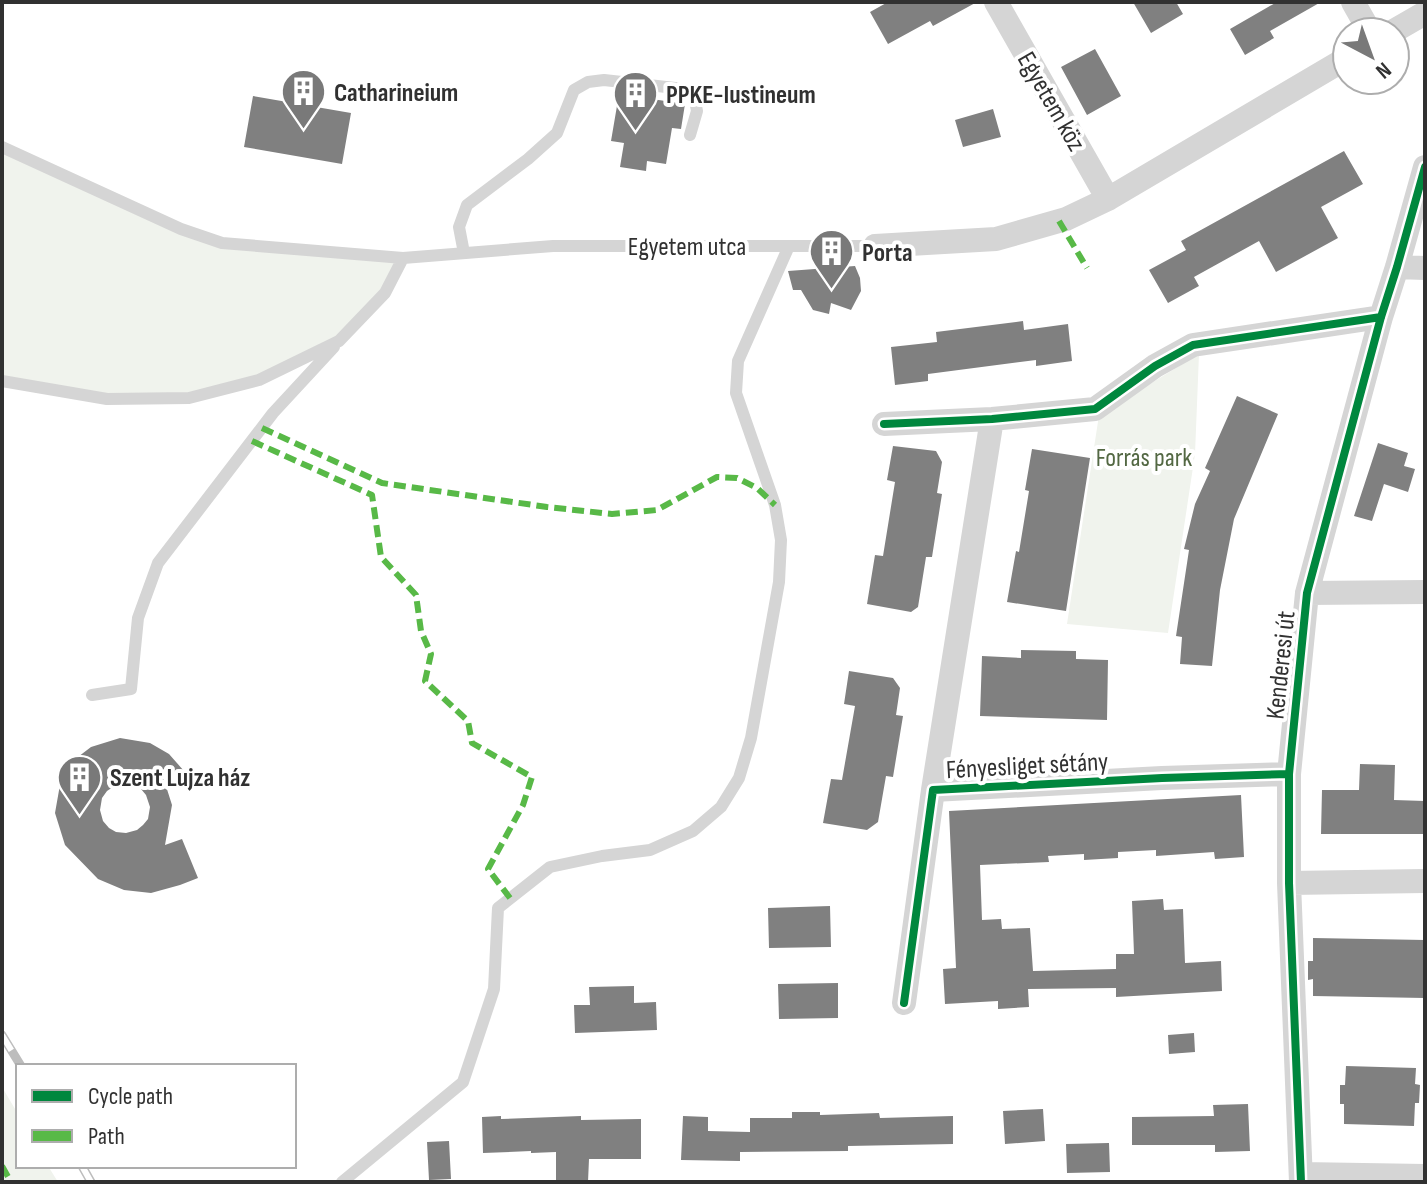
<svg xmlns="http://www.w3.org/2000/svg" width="1427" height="1184" viewBox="0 0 1427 1184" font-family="'Sofia Sans Condensed',sans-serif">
  <rect width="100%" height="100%" fill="#fff"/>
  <path fill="#f0f3ed" d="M2,147L222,243L403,258L385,293L339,341L259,380L189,398L107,399L2,381Z
    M1199,354L1195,454L1168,633L1067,624L1099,415Z
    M2,1087L18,1114V1166H48L58,1182H2Z"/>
  <path fill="#808080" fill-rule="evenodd" d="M888,2H977L933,26L930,21L888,44L870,12Z
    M1133,2H1176L1183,14L1151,33Z
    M1277,2H1321L1270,31L1274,38L1245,55L1230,29Z
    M1095,49L1121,96L1087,115L1061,67Z
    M619,94L685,104L681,129L672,128L666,164L647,161L646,171L620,167L624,143L611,141Z
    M253,96L351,113L342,164L244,147Z
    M993,109L1001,137L963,147L955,120Z
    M1344,151L1363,184L1321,207L1338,238L1276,272L1259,241L1194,277L1199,286L1168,303L1149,270L1186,250L1181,241Z
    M855,266L860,278L861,291L851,310L831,303L829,314L813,310L801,290H793L788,271Z
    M1023,321L1024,330L1068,324L1072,361L1036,366V360L928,374V381L895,385L891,347L937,342L936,332Z
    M1237,396L1278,414L1234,519L1220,590L1212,666L1180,664L1182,637L1176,636L1189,550L1184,549L1195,504L1210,471L1205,468Z
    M1378,443L1408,453L1404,466L1415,469L1408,492L1384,484L1372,521L1354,516Z
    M893,446L936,451L942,462L937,493L942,494L932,557H926L918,607L911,612L867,604L875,555L883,556L895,482L887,480Z
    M1032,449L1090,458L1066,611L1007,602L1016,551L1019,552L1029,491L1025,490Z
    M1021,650L1076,651V659L1108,660L1107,720L980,716L982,656L1021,658Z
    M849,671L893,678L900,688L896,715L903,716L893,777L886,776L878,822L867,830L823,823L831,779L842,780L855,706L844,704Z
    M120,738L150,743L169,754L184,771L165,783L172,805L165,845L182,839L198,878L180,885L151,893L124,890L98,879L65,845L55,813L61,779L74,760L91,747ZM123,783L134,785L141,789L146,795L150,807L148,819L143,825L137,830L126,833L116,832L109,828L103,821L100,810L102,798L107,791L113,787Z
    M1360,764L1395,765L1394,800L1425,801V834H1321L1322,790H1359Z
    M1241,795L1244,857L1215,859L1214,852L1156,856V850L1118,852V858L1084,860V854L1048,856L1049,862L980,865L982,920L1001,919L1002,929L1030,928L1033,971L1116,969V954H1134L1132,901L1163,899L1164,910L1183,909L1185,963L1221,961L1222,991L1116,997V988L1028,989L1029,1007L998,1009V1001L945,1004L943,969L956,968L949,811Z
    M830,906L831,947L769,948L768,908Z
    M1313,938L1425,940V998L1313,996V979L1308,980V961H1313Z
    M838,983V1018L779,1019L778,984Z
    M634,986V1003L656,1002L657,1030L575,1033L574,1005H590L589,987Z
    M1194,1033L1195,1052L1169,1054L1168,1035Z
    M1346,1066L1416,1068L1415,1084L1420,1085L1419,1103H1415L1414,1126L1344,1124V1104H1340V1085H1345Z
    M1248,1104L1250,1151L1215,1152V1145H1132V1117L1214,1116L1213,1105Z
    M1043,1109L1045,1141L1005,1144L1003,1111Z
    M792,1112H820V1115L879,1113L880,1118L953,1116V1144L848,1146V1151L740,1152V1161L681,1160L683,1116L708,1117V1131L750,1132V1118H792Z
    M501,1116V1119L581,1116V1120L641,1119V1159H589L588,1182H556V1152L531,1153V1151L483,1153L482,1117Z
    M449,1141L451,1179L429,1180L427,1142Z
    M1109,1143L1110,1172L1067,1173L1066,1144Z"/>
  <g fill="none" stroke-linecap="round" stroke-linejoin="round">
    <path stroke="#d5d5d5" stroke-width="12" d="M2,147L181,229L222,243L403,258L553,246H875
      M464,253L459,227L467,205L528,159L557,133L574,90L588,82L604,80L684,89L694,95L697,111L690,135
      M2,381L107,399L189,398L259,380L339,341L385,293L403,258
      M92,695L131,689L138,618L158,563L273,413L334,347
      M342,1182L463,1082L494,989L498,908L550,867L602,856L650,850L693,831L721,807L739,778L751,738L779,582L781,540L775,505L736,393L738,361L789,246"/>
    <path stroke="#d5d5d5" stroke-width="24" d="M996,2L1108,199
      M1353,2L1370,32
      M1392,32L1425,13
      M875,246L996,239L1066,219L1108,199L1347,58
      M1397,267L1425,268
      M884,424L992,419L1095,409L1155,366L1193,345L1381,317
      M1307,593L1425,592
      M933,790L992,419
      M1289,883L1425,881
      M904,1003L933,790L1162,778L1289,774
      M1301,1174L1425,1176
      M1301,1182L1289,883V774L1307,593L1381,317L1397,267L1425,167"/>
    <defs>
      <path id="rail" d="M2,1035L21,1066
        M82,1166L91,1182"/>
    </defs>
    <use href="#rail" stroke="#bdbdbd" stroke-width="9"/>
    <use href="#rail" stroke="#fff" stroke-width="6" stroke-dasharray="18" stroke-linecap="butt"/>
    <path stroke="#58b947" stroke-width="6" stroke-dasharray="12 6" stroke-linecap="butt" d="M1059,221L1087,268
      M262,428L382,483L547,507L612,514L657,510L717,477L737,478L757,488L775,505
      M252,441L372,495L381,557L416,595L421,631L431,654L425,681L468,721L472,743L532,777L523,805L488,869L510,898
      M2,1166L11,1182"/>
    <defs>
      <path id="cycleway" d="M884,424L992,419L1095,409L1155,366L1193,345L1381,317
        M904,1003L933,790L1162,778L1289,774
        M1301,1182L1289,883V774L1307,593L1381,317L1397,267L1425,167"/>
    </defs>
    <use href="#cycleway" stroke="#fff" stroke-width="13"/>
    <use href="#cycleway" stroke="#00873e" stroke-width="8"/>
  </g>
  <defs>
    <symbol id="building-pin" viewBox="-11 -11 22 30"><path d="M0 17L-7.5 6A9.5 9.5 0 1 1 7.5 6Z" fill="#797979" stroke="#fff"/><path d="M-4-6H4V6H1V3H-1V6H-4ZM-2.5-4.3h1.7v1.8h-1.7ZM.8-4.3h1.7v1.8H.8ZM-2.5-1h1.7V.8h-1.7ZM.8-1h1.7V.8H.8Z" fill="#fff"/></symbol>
  </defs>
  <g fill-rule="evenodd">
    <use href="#building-pin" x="278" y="66" width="51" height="69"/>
    <use href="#building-pin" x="610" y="68" width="51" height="69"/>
    <use href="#building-pin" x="806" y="226" width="51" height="69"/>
    <use href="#building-pin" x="54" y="752" width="51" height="69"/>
  </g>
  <g text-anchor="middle" stroke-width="8" stroke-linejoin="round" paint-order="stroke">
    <g font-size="26" font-weight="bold" fill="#313131" stroke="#fff" text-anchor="start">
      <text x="334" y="101">Catharineium</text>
      <text x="666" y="103">PPKE-Iustineum</text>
      <text x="862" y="261">Porta</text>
      <text x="110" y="786">Szent Lujza ház</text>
    </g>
    <g font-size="26" fill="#313131" stroke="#fff">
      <text transform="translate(1052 101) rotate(60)" y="9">Egyetem köz</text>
      <text x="687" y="255">Egyetem utca</text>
      <text transform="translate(1280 665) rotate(-84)" y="9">Kenderesi út</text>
      <text transform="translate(1027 765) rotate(-3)" y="9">Fényesliget sétány</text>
    </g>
    <g font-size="26" fill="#536843" stroke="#fff">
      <text x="1144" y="466">Forrás park</text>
    </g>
  </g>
  <rect width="1427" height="1184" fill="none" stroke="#313131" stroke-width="8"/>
  <rect x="16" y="1064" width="280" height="104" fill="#ffffff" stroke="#adadad" stroke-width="2"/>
  <rect x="32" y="1090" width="40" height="12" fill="#00873e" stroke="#adadad" stroke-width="2"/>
  <text x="88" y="1104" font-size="24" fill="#313131">Cycle path</text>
  <rect x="32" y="1130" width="40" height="12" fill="#58b947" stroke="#adadad" stroke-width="2"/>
  <text x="88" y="1144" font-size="24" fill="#313131">Path</text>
  <g transform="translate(1371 56) rotate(139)"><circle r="38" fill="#ffffff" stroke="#adadad" stroke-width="2"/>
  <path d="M0-6L14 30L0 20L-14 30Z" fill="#797979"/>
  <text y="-12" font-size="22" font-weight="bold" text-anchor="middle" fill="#313131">N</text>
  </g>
</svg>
